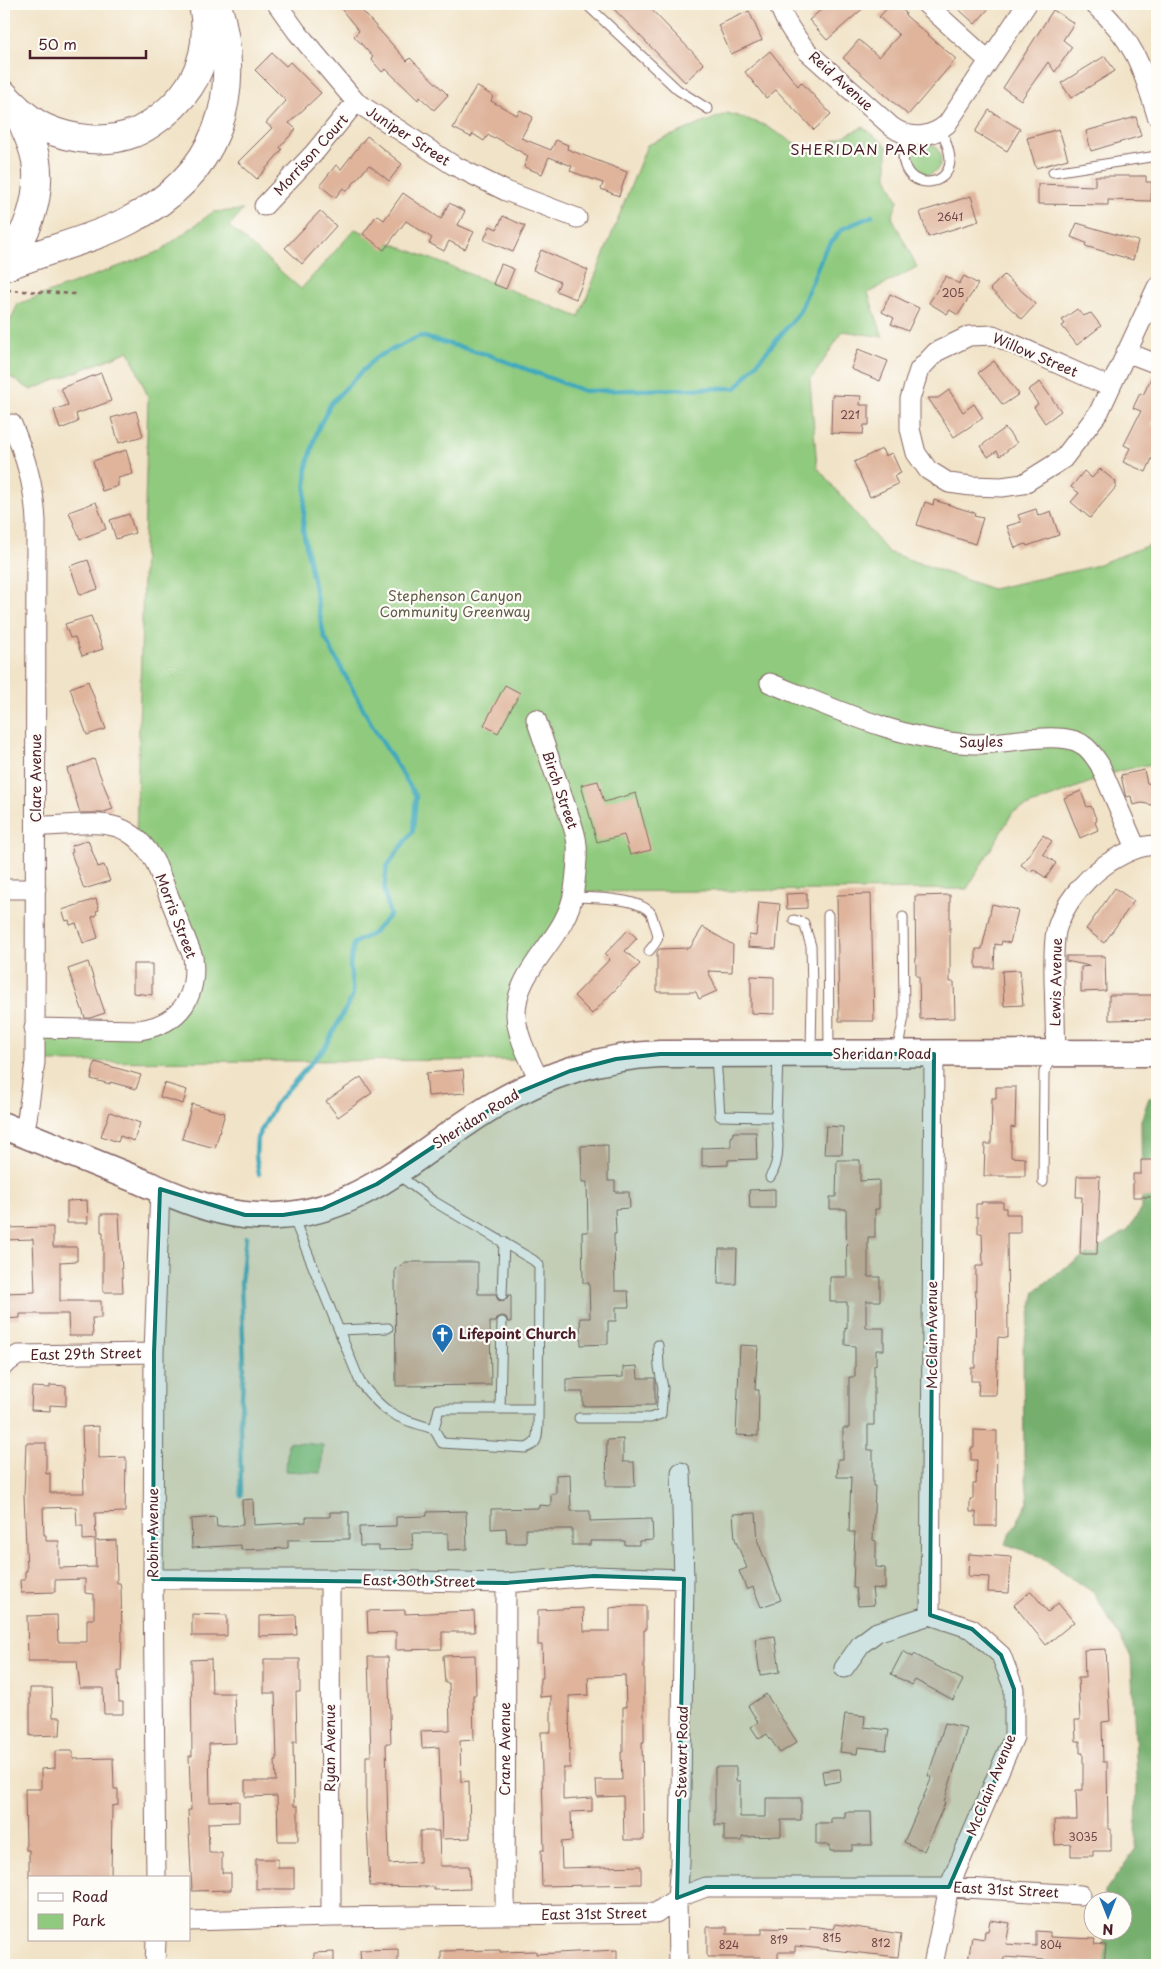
<svg xmlns="http://www.w3.org/2000/svg" width="1161" height="1969" viewBox="0 0 1161 1969" font-family="'Playpen Sans',sans-serif">
  <rect width="100%" height="100%" fill="#fdfcf7"/>
  <filter id="ink" filterUnits="userSpaceOnUse"><feTurbulence type="fractalNoise" baseFrequency=".02" numOctaves="2"/><feDisplacementMap in="SourceGraphic" scale="10" xChannelSelector="R" yChannelSelector="G"/><feConvolveMatrix kernelMatrix="1 2 1 2 8 2 1 2 1" color-interpolation-filters="sRGB"/></filter>
  <filter id="wash" filterUnits="userSpaceOnUse"><feTurbulence type="fractalNoise" baseFrequency=".0096" numOctaves="4" result="noise"/><feDisplacementMap in="SourceGraphic" scale="20" xChannelSelector="R" yChannelSelector="G"/><feGaussianBlur stdDeviation="1.12" result="paint"/><feColorMatrix in="noise" values="0 0 0 0 0 0 0 0 0 0 0 0 0 0 0 0 0 1.4 0 .05"/><feComposite in="paint" operator="in"/></filter>
  <g filter="url(#wash)">
    <rect width="100%" height="100%" fill="#f1e3c7"/>
    <path fill="#90ca7e" stroke="#6d7454" d="M728,113L762,124L810,152L863,127L887,146V177L898,201L892,217L917,267L868,293L883,337L843,331L810,381L817,467L888,552L992,589L1091,567L1157,542V763L1119,771L1013,812L967,889L574,892L519,990L530,1060L35,1062L34,1028L162,1025L195,972L136,837L148,397L129,351L31,390L4,373V334L18,304L160,251L213,212L243,210L229,226L301,289L355,229L579,317L647,145Z
      M909 159a16 16 0 1 1 32 0a16 16 0 1 1-32 0Z
      M288,1442L323,1445L321,1473L286,1471Z"/>
    <path fill="#74ae6d" stroke="#5f664c" d="M1157,1096V1965H1101L1105,1932H1124V1902L1105,1901V1892L1136,1848L1137,1776L1131,1657L1094,1593L1035,1554L1005,1544L1028,1502L1024,1456L1023,1348L1035,1291L1063,1269L1127,1231L1142,1209L1141,1120L1149,1098Z"/>
    <g fill="none" stroke-linecap="round" stroke-linejoin="round">
      <path stroke="#3da9bd" stroke-width="4.5" d="M259,1174L256,1156L257,1138L276,1103L325,1047L353,995L350,966L354,943L372,934L390,915L384,890L387,866L413,831L416,796L373,727L324,636L303,530L307,467L317,431L331,403L375,358L420,336L489,355L584,391L736,388L799,313L825,250L842,229L872,216
        M241,1495L240,1424L244,1366L241,1282L246,1237"/>
    </g>
    <g id="blocks">
      <path fill="#dfb49b" d="M337,4H356L407,61L410,58L448,95L434,110L420,97L418,100L386,69L382,72L371,59L373,57L354,36L359,31Z
        M609,4H646L704,64L685,82Z
        M828,4H868L827,40L809,20Z
        M891,4H895L906,13L905,15L956,59L908,115L843,58L859,40L879,57L899,35L879,17Z
        M953,4H993L975,24Z
        M1053,10L1074,23L1063,40L1072,47L1055,72L1048,62L1021,100L1003,88Z
        M749,11L762,40L731,54L718,25Z
        M770,51L798,86L801,82L831,114L814,130L776,90L766,98L745,72Z
        M272,53L286,66L290,62L321,93L289,123L296,129L280,147L282,150L257,179L238,162L272,128L266,123L286,101L255,70Z
        M1105,56L1115,71L1071,98L1061,83Z
        M476,86L493,96L491,101L517,115L520,110L533,117L521,138L551,150L556,140L568,145L567,149L627,172L619,196L601,189L603,183L570,171L572,166L549,157L542,174L524,167L528,156L495,137L494,139L488,135L484,141L473,134L471,137L453,128Z
        M989,110L1020,129L1007,151L975,132Z
        M1136,117L1141,136L1091,151L1086,131Z
        M1059,129L1068,159L1036,168L1027,138Z
        M367,136L402,164L389,181L369,165L347,191L343,188L335,198L320,185L336,165L341,169Z
        M1095,176H1146V182H1152L1151,201L1108,200V205L1038,204V184L1095,186Z
        M403,193L441,219L449,203L465,211L458,225L474,232L465,249L449,241L444,251L429,243L432,238L406,221L384,250L363,234L377,215L384,220Z
        M971,196L979,221L928,237L920,212Z
        M320,211L336,226L302,264L285,248Z
        M503,216L525,226L513,252L484,240L490,226L497,229Z
        M1077,223L1138,241L1133,260L1085,246L1086,243L1071,237Z
        M541,250L588,270L576,299L556,291L560,282L533,270Z
        M501,264L514,269L506,289L493,284Z
        M1004,275L1036,304L1022,319L990,289Z
        M946,276L959,284L964,276L978,284L958,315L950,310L947,314L929,303Z
        M890,294L919,308L908,331L891,324L894,318L882,312Z
        M1077,309L1083,316L1091,313L1101,326L1077,345L1062,326L1065,324L1062,320Z
        M858,349L888,361L880,381L851,369Z
        M994,361L1019,394L1003,405L978,373Z
        M101,373L111,401L76,414L78,422L60,429L54,410L68,405L61,388Z
        M1153,374L1157,375V411L1151,425L1157,428V454H1154L1146,472L1123,462L1130,448L1124,445L1141,411L1133,408L1140,393L1143,395Z
        M1040,382L1061,411L1045,423L1034,407L1038,404L1028,390Z
        M949,390L963,412L974,404L983,418L954,437L928,398H938Z
        M832,395L861,396L860,405H869V425H864L863,434L831,433Z
        M136,411L143,436L119,443L111,418Z
        M1005,428L1017,443L1000,456L997,451L988,457L981,446Z
        M882,449L885,456L892,453L901,473L894,476L898,484L870,497L854,462Z
        M126,450L133,474L118,478V486L102,491L93,461Z
        M1100,469L1116,482V487L1090,518L1071,502L1079,493L1071,487L1084,471L1092,478Z
        M934,500L975,513L974,516L983,518L975,544L917,525L925,502L933,505Z
        M96,502L106,529L80,539L69,512Z
        M1036,509L1038,516L1051,511L1059,535L1027,546L1026,544L1015,548L1007,526L1021,522L1018,515Z
        M129,514L135,533L116,539L110,520Z
        M88,560L98,589L80,595L70,566Z
        M91,616L103,649L82,656L75,637L70,638L65,624Z
        M88,681L106,729L87,735L70,688Z
        M505,685L520,693L498,733L484,725Z
        M94,759L113,809L101,813H80L67,769Z
        M1144,770L1147,783L1157,785V806L1142,803L1133,805L1131,796L1126,797L1125,794L1121,775Z
        M598,781L604,802L636,793L651,850L630,855L624,835L597,842L581,785Z
        M1081,791L1087,807L1091,806L1097,821L1095,822L1098,830L1080,838L1064,798Z
        M1043,835L1052,841L1043,854L1056,863L1046,878L1033,869L1031,872L1021,865Z
        M88,840L98,867L104,865L110,881L84,889L71,853L73,852L71,846Z
        M1115,888L1134,901L1104,943L1086,929Z
        M807,893V908L787,909L786,894Z
        M871,894L874,1021H839L837,895Z
        M950,895V982H954L955,1018L920,1019L919,976H916L915,896Z
        M96,899L99,910L96,911L97,915L92,917L98,938L83,943L76,923L70,925L69,920L66,921L62,910Z
        M759,902L780,904L776,949L748,947L749,935L756,936Z
        M992,904L1018,910L1010,943L1002,941L1001,945L995,944L994,968H976V949H982Z
        M703,927L733,945L732,972L708,971L717,991L699,999L696,992H657V952L659,949L690,948Z
        M628,930L637,938L625,951L640,964L592,1014L574,996L610,959L605,954Z
        M1066,956H1105L1106,991L1081,992V967L1090,966L1066,961Z
        M88,962L105,1013L90,1018H85L68,969Z
        M133,964H152V995L133,993Z
        M1020,970L1023,1005L1004,1006L1002,971Z
        M751,976L774,977V1014L751,1013Z
        M1109,995H1157V1019L1109,1020Z
        M95,1062L141,1075L136,1089L110,1082V1084L91,1079Z
        M463,1070L465,1093L428,1096L426,1073Z
        M361,1077L372,1093L338,1117L326,1101Z
        M164,1083L187,1090L183,1104L160,1097Z
        M996,1087H1016L1015,1128L1011,1127V1157L1025,1158V1176H984L985,1144H991L992,1098H996Z
        M192,1104L225,1113L215,1148L182,1139Z
        M110,1112L140,1123L134,1141L120,1136L118,1142L101,1136Z
        M826,1126L843,1127L842,1154H824Z
        M733,1132H756L757,1159L728,1160V1165L702,1166V1148L731,1147V1137L733,1136Z
        M608,1145V1181H615V1192H629L630,1208L615,1209L616,1234H614L615,1291H628L629,1307H616V1321H608V1344L581,1345L580,1318H590L589,1283H583L582,1232H588L587,1182H582L581,1146Z
        M837,1160H860V1181L879,1180V1209H875V1237H868V1277H880V1301H866V1328H884V1350H876V1365H874V1425H868V1450H873V1486H875L873,1540L876,1541V1567L885,1568V1589L872,1588L874,1605L858,1606L856,1588H853L855,1532H849L851,1477H837L838,1459H843V1428H849V1377H855V1346L845,1345V1328L847,1329V1302H830V1277H847L846,1209H830V1197H836Z
        M1141,1160H1157V1197H1133V1174H1141Z
        M1077,1176H1100L1097,1254H1080L1082,1197H1076Z
        M775,1189V1208H750L749,1190Z
        M87,1200L88,1223H67V1201Z
        M981,1202H1003V1208H1006V1214H1020V1233H1007L1008,1338L998,1337L996,1395H978L979,1381H971V1368H975L976,1266H983L982,1233H978V1217H976V1204H982Z
        M101,1214H119L123,1292H103V1232H101Z
        M53,1227V1247H77V1261L60,1262V1301H101V1318H92L93,1336H69L68,1314H20V1318L4,1319V1293L35,1292L33,1239L4,1240V1228Z
        M719,1249H737L736,1284H718Z
        M406,1262H478V1294H496L498,1300L502,1301L507,1299L508,1295H511V1322H508L506,1317L502,1316L497,1318L496,1322H490L491,1385L396,1386L395,1269Z
        M740,1345L758,1346L755,1390H759L758,1436L736,1435Z
        M637,1366L638,1378H655V1405L583,1406V1392H566V1379L623,1377V1367Z
        M50,1385L66,1386V1406L50,1405V1411L31,1410L32,1387L50,1388Z
        M99,1426V1458L126,1457L125,1512L95,1513L96,1539L83,1540V1526H77L76,1507L43,1508L44,1535H46V1541H59V1568L96,1567L95,1541L116,1540L117,1583H120L121,1589L122,1638L121,1671H118L119,1702H123V1714H104L103,1688H80L77,1661H28L27,1616L57,1615L58,1642H87V1619H94V1594L85,1593V1579L55,1580V1592L21,1593L20,1580H25V1571H27L24,1495L26,1443H46V1474L50,1473V1493H84L82,1427Z
        M974,1430L997,1431L996,1526H976V1512H970V1499H973V1484H976L977,1460H971V1448H974Z
        M623,1439V1462H634L635,1486H606L607,1440Z
        M570,1474L571,1511H590V1521L652,1519L653,1540L639,1541V1545H625V1541H590V1545H572V1529H526V1543H507L506,1528L491,1529V1509L539,1508V1505L551,1506V1494H556V1475Z
        M253,1499L254,1525L306,1522V1517H330V1512H349V1539L288,1540V1548L241,1550V1545L192,1548L191,1519L216,1517L217,1527L243,1525L242,1500Z
        M466,1511L467,1549L448,1550V1533H412L413,1549L379,1550V1546H360L359,1527L396,1526V1517L427,1516V1512Z
        M756,1513L758,1542L781,1600L761,1607L753,1587L747,1590L739,1571L747,1568L735,1539L733,1514Z
        M969,1554L1011,1557L1009,1593L988,1592L989,1577L968,1576Z
        M1031,1591L1048,1612L1058,1603L1074,1622L1046,1645L1014,1605Z
        M625,1606H646V1630H644V1742H642L644,1840H624L623,1796L597,1797L596,1780H622L621,1752H623V1707H626L625,1675L588,1677L589,1695L569,1696L570,1768H563V1800L592,1798V1811L571,1812L572,1841L561,1842L562,1868L641,1866V1884L542,1886L541,1850H544L541,1732H551V1696L540,1697V1678H543L542,1645H538V1610L583,1608L584,1631H610V1608Z
        M405,1610V1614L474,1611L475,1632H442V1649L396,1650V1632L368,1633L367,1611Z
        M192,1614L227,1615V1636H192Z
        M296,1615L297,1635L259,1636V1616Z
        M775,1636L780,1672L760,1675L755,1639Z
        M1106,1649L1110,1721L1102,1722L1103,1762H1107L1108,1829H1111V1851H1093V1856H1071V1844L1055,1845L1054,1820H1077L1076,1790H1083V1753H1080V1741H1076L1075,1720H1080L1078,1678H1085L1084,1650Z
        M903,1651L913,1657L914,1654L963,1680L953,1700L915,1680L912,1685L891,1674Z
        M475,1655L476,1695H473L474,1740L460,1741L461,1782L469,1781L470,1838L442,1839L439,1747L422,1748L421,1731L450,1730L449,1683H445L443,1656Z
        M368,1657H388L391,1743H386L389,1864L420,1862V1831H439L440,1866H469L470,1889L434,1890V1887L370,1886L366,1808V1756H371Z
        M211,1659L212,1693H234L236,1743L209,1744L210,1802L239,1801V1822L208,1823L209,1853H222V1873H231V1890L192,1891L188,1810H191L189,1756H192L191,1660Z
        M264,1659H300V1692H296L297,1742H293L294,1806H298V1841H278L277,1796L245,1797V1781H276L275,1760H277L275,1693H264Z
        M30,1688H52L53,1717H61L60,1735L30,1736Z
        M766,1694L797,1742L780,1753L767,1734L759,1739L751,1727L758,1722L748,1706Z
        M845,1714L865,1716L864,1727L889,1730L886,1750L858,1747L857,1754L840,1752Z
        M945,1723L967,1728L944,1802L945,1803L924,1851L904,1842L932,1777L928,1776Z
        M55,1751H73V1759L113,1758L114,1789H118V1805L112,1806L111,1878H29V1850H26L25,1789H41V1769L55,1768Z
        M715,1767H736V1781H740V1817H766V1798H801V1820H781V1836L742,1837V1841H724V1825H715Z
        M840,1769L841,1781L824,1784L822,1771Z
        M845,1812H871L872,1845H852V1851H830V1845H816V1823H831V1818H845Z
        M256,1859H278V1868H294V1889H256Z
        M990,1920L1010,1923L1006,1944L1036,1946V1931L1050,1932V1937L1095,1939L1094,1944L1106,1945L1104,1964L1004,1957L1003,1965H976V1963L968,1961L972,1937L984,1939L985,1931H988Z
        M835,1924L901,1934L898,1957L795,1946V1952H778V1962H761V1957H707V1927H727V1934H762V1928L810,1929V1926L833,1929Z
        M398,1949V1965H361L360,1950Z
        M500,1950V1952L536,1951V1954L617,1950V1965H441V1951Z
        M334,1952V1965H314V1953Z"/>
    </g>
  </g>
  <g filter="url(#ink)">
    <use href="#blocks" fill-opacity="0" stroke="#846462" stroke-width="1"/>
    <g fill="none" stroke-linecap="round" stroke-linejoin="round">
      <defs>
        <path id="lane" d="M586,4L678,90L708,109
          M905,135C904,144 901,157 905,166C913,190 950,186 950,160C950,149 945,139 941,130
          M1053,172L1157,156
          M573,897C591,898 637,897 650,912C652,914 653,920 654,923C660,938 659,939 649,951
          M828,915L829,1052
          M794,920L804,923L811,946L812,990L811,1052
          M897,1052L904,1017L903,917
          M716,1057L720,1116L776,1117L778,1056
          M770,1177C781,1162 778,1135 776,1117
          M1043,1182L1044,1072L1053,1058
          M293,1217L360,1382C386,1415 394,1417 434,1429L442,1443L526,1448C538,1444 537,1437 538,1426L539,1265L533,1260L433,1201L397,1174
          M502,1295L504,1242
          M339,1330L388,1328
          M500,1409L502,1322
          M579,1418H650L661,1414L663,1388L659,1367L658,1345
          M434,1429L439,1409H538"/>
        <path id="street" d="M277,4L297,32L356,102L453,165L506,191L577,218
          M779,4C784,22 796,38 808,52L892,127C910,140 931,138 947,124L1027,4
          M926,4L989,61
          M1094,4C1134,39 1142,67 1157,116
          M264,206L314,153L356,102
          M1126,352L1157,364
          M1110,387L993,335L969,336L936,352L919,370L910,399V429L916,453L928,470L949,483L971,486L1002,487L1023,484L1063,459L1099,412L1157,287
          M12,424C26,458 34,485 36,521L35,1062L27,1119L23,1134
          M770,683C835,709 903,741 974,744C1002,745 1061,729 1083,745C1091,750 1095,758 1100,765L1136,848
          M536,719C545,746 555,774 564,801C569,816 576,830 577,845C578,860 576,875 574,890C567,940 515,967 516,1015C517,1038 531,1062 540,1082
          M4,889H36
          M34,1028L139,1030C180,1024 198,997 193,957L156,864C126,808 88,827 36,826
          M1056,1053C1055,1029 1055,1005 1054,981C1054,965 1053,947 1056,931C1063,905 1083,881 1105,865C1120,855 1138,845 1157,845
          M4,1365L18,1355L154,1353
          M153,1579H330L506,1583L594,1576L684,1579
          M330,1579L331,1917
          M844,1668L861,1644L877,1632L930,1615
          M156,1878L153,1579L154,1353L160,1189
          M505,1915L506,1583
          M189,1921L331,1917L656,1913L677,1898L706,1887H949L1081,1895
          M155,1965L156,1940
          M678,1965L677,1898L680,1863L684,1579L681,1472
          M933,1965L949,1887L1014,1737V1689L1001,1655L972,1629L930,1615L934,1054"/>
        <path id="secondary" d="M4,1126C49,1144 95,1163 140,1181C173,1195 208,1211 244,1215C353,1227 411,1154 496,1104C545,1075 603,1056 660,1054L1157,1053"/>
        <path id="primary" d="M4,95C16,108 29,121 45,128C72,140 107,144 134,133C145,129 154,122 163,115C199,86 212,49 203,4
          M4,260C29,236 41,195 36,161C33,142 22,124 16,107
          M4,267C44,250 89,241 128,221C218,176 244,97 217,4"/>
      </defs>
      <use href="#lane" stroke="#846462" stroke-width="11"/>
      <use href="#street" stroke="#846462" stroke-width="21"/>
      <use href="#secondary" stroke="#846462" stroke-width="29"/>
      <use href="#primary" stroke="#846462" stroke-width="30"/>
      <path stroke="#846462" stroke-width="2.5" stroke-dasharray="4 4" stroke-linecap="butt" d="M7,290L76,294"/>
      <use href="#lane" stroke="#fff" stroke-width="9"/>
      <use href="#street" stroke="#fff" stroke-width="19"/>
      <use href="#secondary" stroke="#fff" stroke-width="26"/>
      <use href="#primary" stroke="#fff" stroke-width="28"/>
    </g>
  </g>
  <path fill="#0f766e" fill-opacity="0.2" stroke="#0f766e" stroke-width="4" stroke-linejoin="round" d="M660,1054H934L930,1615L972,1629L1001,1655L1014,1689V1737L949,1887H706L677,1898L684,1579L594,1576L506,1583L153,1579L154,1353L160,1189L245,1215H283L322,1209L377,1184L512,1095L570,1071L616,1059Z"/>
  <defs>
    <symbol id="church-pin" viewBox="-11 -11 22 30"><path d="M0 17L-7.5 6A9.5 9.5 0 1 1 7.5 6Z" fill="#1f6fb2" stroke="#fdfcf7"/><path d="M-1.2-6h2.4v3.5h3.3v2.4h-3.3V6h-2.4V-.1h-3.3v-2.4h3.3Z" fill="#fff"/></symbol>
  </defs>
  <g fill-rule="evenodd">
    <use href="#church-pin" x="430" y="1322" width="25" height="34"/>
  </g>
  <g text-anchor="middle" stroke-width="4.5" stroke-linejoin="round" paint-order="stroke">
    <g font-size="11" fill="#6f4447">
      <text x="950" y="221">2641</text>
      <text x="953" y="297">205</text>
      <text x="850" y="419">221</text>
      <text x="1083" y="1841">3035</text>
      <text x="832" y="1942">815</text>
      <text x="779" y="1944">819</text>
      <text x="881" y="1947">812</text>
      <text x="729" y="1949">824</text>
      <text x="1051" y="1949">804</text>
    </g>
    <g font-size="14" fill="#4a1f2b" stroke="#fdfcf7">
      <text transform="translate(841 81) rotate(42)" y="5">Reid Avenue</text>
      <text transform="translate(408 136) rotate(33)" y="5">Juniper Street</text>
      <text transform="translate(311 155) rotate(-48)" y="5">Morrison Court</text>
      <text transform="translate(1035 355) rotate(23)" y="5">Willow Street</text>
      <text transform="translate(981 742) rotate(-1)" y="5">Sayles</text>
      <text transform="translate(36 778) rotate(-90)" y="5">Clare Avenue</text>
      <text transform="translate(560 790) rotate(71)" y="5">Birch Street</text>
      <text transform="translate(176 916) rotate(69)" y="5">Morris Street</text>
      <text transform="translate(1056 982) rotate(-89)" y="5">Lewis Avenue</text>
      <text x="882" y="1059">Sheridan Road</text>
      <text transform="translate(476 1119) rotate(-32)" y="5">Sheridan Road</text>
      <text transform="translate(932 1335) rotate(-90)" y="5">McClain Avenue</text>
      <text transform="translate(86 1354) rotate(-1)" y="5">East 29th Street</text>
      <text transform="translate(153 1533) rotate(-90)" y="5">Robin Avenue</text>
      <text transform="translate(419 1581) rotate(1)" y="5">East 30th Street</text>
      <text transform="translate(330 1748) rotate(-90)" y="5">Ryan Avenue</text>
      <text transform="translate(505 1749) rotate(-90)" y="5">Crane Avenue</text>
      <text transform="translate(682 1752) rotate(-89)" y="5">Stewart Road</text>
      <text transform="translate(991 1785) rotate(-68)" y="5">McClain Avenue</text>
      <text transform="translate(1006 1890) rotate(3)" y="5">East 31st Street</text>
      <text transform="translate(594 1914) rotate(-1)" y="5">East 31st Street</text>
    </g>
    <g font-size="14" fill="#625b48" stroke="#fdfcf7">
      <text x="455" y="601">Stephenson Canyon<tspan x="455" dy="16">Community Greenway</tspan></text>
    </g>
    <g font-size="14" font-weight="bold" fill="#4a1f2b" stroke="#fdfcf7" text-anchor="start">
      <text x="459" y="1339">Lifepoint Church</text>
    </g>
    <g font-size="15" letter-spacing="1" fill="#4a1f2b" stroke="#fdfcf7">
      <text x="860" y="155">SHERIDAN PARK</text>
    </g>
  </g>
  <rect width="1161" height="1969" fill="none" stroke="#fdfcf7" stroke-width="20"/>
  <rect x="28" y="1876" width="162" height="65" fill="#fdfcf7" stroke="#b5a4a5"/>
  <rect x="38" y="1893" width="25" height="8" fill="#ffffff" stroke="#b5a4a5"/>
  <text x="72" y="1902" font-size="15" fill="#4a1f2b">Road</text>
  <rect x="38" y="1914" width="25" height="15" fill="#90ca7e" stroke="#b5a4a5"/>
  <text x="72" y="1926" font-size="15" fill="#4a1f2b">Park</text>
  <g transform="translate(1108 1916) rotate(180)"><circle r="24" fill="#fdfcf7" stroke="#b5a4a5"/>
  <path d="M0-4L9 19L0 12L-9 19Z" fill="#1f6fb2"/>
  <text y="-8" font-size="14" font-weight="bold" text-anchor="middle" fill="#4a1f2b">N</text>
  </g>
  <path d="M30 50v8h116v-8" fill="none" stroke="#4a1f2b" stroke-width="2.5"/>
  <text x="38" y="50" font-size="15" fill="#4a1f2b" stroke="#fdfcf7" stroke-width="4" paint-order="stroke">50 m</text>
</svg>
